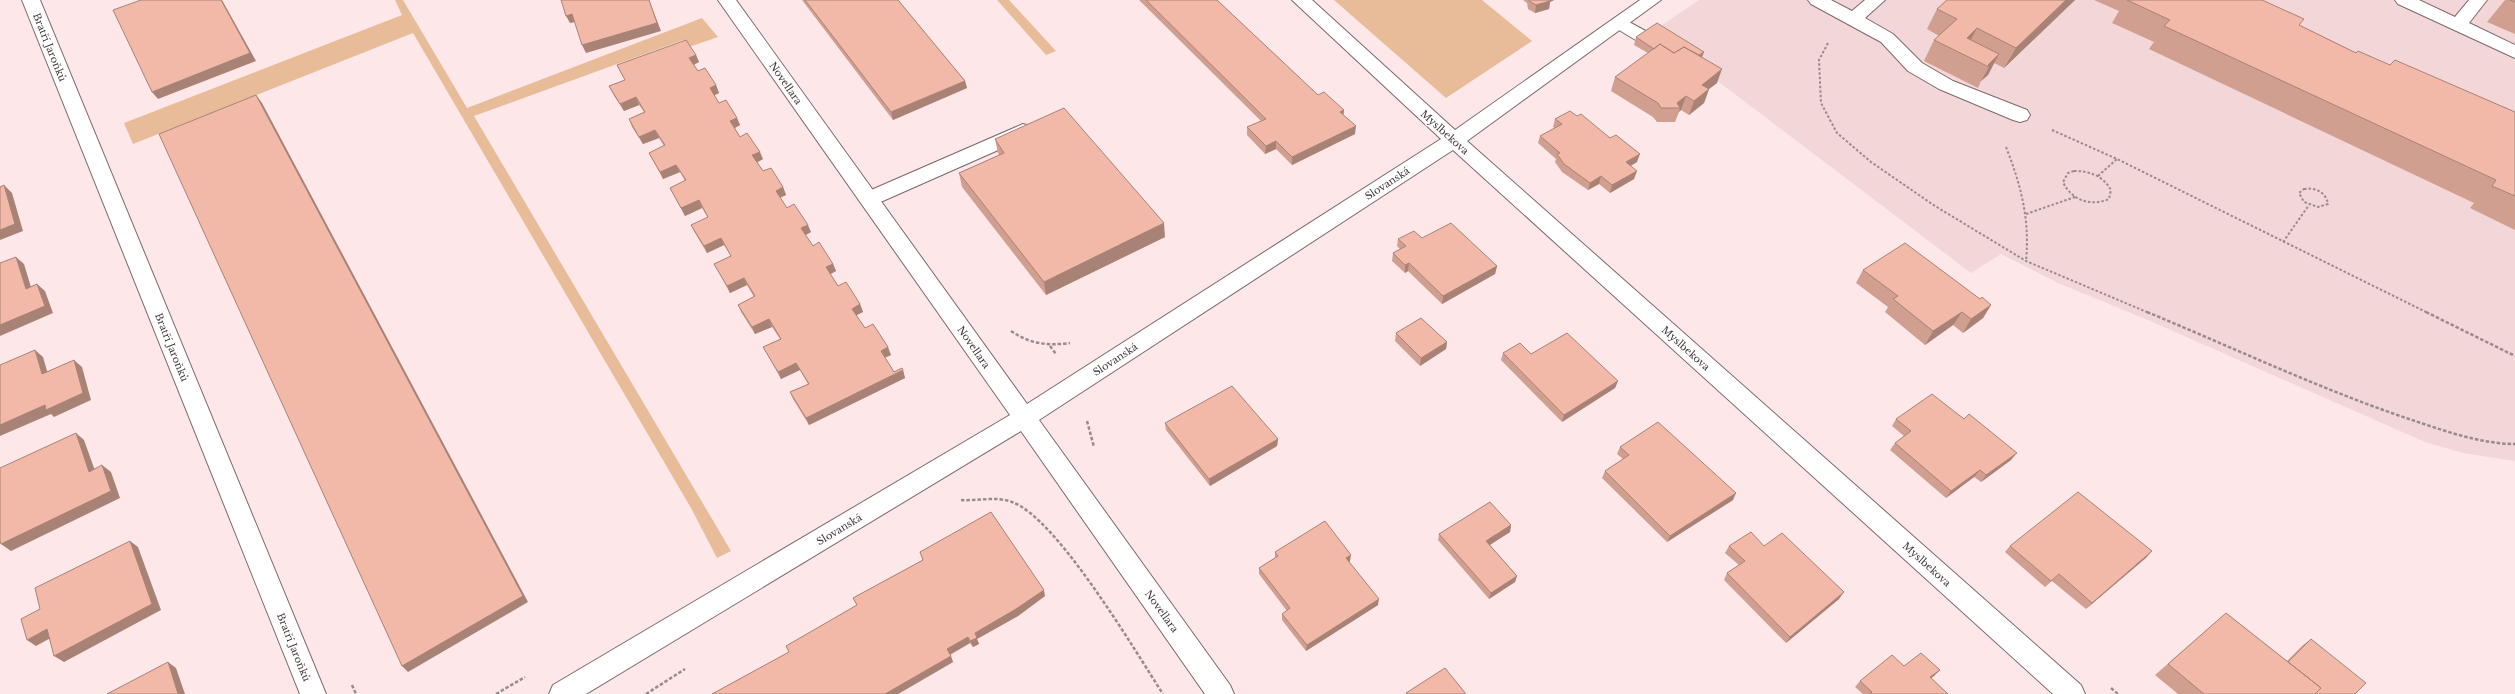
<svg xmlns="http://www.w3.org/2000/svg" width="2515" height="694" viewBox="0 0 2515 694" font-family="'Libre Baskerville',serif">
  <rect width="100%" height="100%" fill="#fde7e9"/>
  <path fill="#f3d6d8" d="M1699,0H2515V461L2463,453L2425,442L2148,320L2058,283L2001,254L1971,273L1695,64L1655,30Z"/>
  <path fill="#e8bc98" d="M395,0H403L467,108L702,18L718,37L689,47L683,40L474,116L731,551L717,558L691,508L413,33L133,144L124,123L402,15Z
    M997,0H1009L1056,51L1046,55Z
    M1334,0H1482L1532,41L1446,98Z"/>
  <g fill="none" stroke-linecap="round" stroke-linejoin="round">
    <defs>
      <path id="service" d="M1808,0H1831L1852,11L1865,0H1885L1865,18L1893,34L1922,63L1953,81L2027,110L2030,115L2027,120L2020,122L2013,120L1939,89L1908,71L1881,42L1811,4Z
        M2395,0H2419L2455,17L2469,0H2487L2469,23L2515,45V58L2398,4Z
        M1620,17L1651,34L1654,38L1651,42H1639L1614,27L1611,23L1614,19Z
        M1023,124L1030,126L1033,131L1030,136L876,204L869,206L862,204L859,199L862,194Z"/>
      <path id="minor" d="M22,0H40L326,694H300Z
        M718,0H736L1027,404L1441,139L1292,0H1312L1455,130L1640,0H1661L1467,141L2081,685L2085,694H2053L1453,150L1039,420L1230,685L1234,694H1205L1021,431L586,694H549L553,685L1010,415Z"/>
    </defs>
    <use href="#service" stroke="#7f686a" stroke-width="2"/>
    <use href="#minor" stroke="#7f686a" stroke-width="2"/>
    <path stroke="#9a8a8c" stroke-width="2" stroke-dasharray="2.5 2" stroke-linecap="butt" d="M1828,43L1819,60L1821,103L1837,133L1871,162L1935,206L2026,261L2149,313
      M2052,130L2117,159L2428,313
      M2006,147C2021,185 2030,220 2026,261
      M2074,171C2090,171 2103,176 2111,190L2109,199C2091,207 2071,200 2063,182L2068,173Z
      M2098,176L2117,159
      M2304,189C2315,187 2326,192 2328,204L2318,207L2304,202L2299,193Z
      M2026,214L2075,197
      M2283,242L2309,205"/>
    <path stroke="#9a8a8c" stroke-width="2.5" stroke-dasharray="3.5 2" stroke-linecap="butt" d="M2147,312C2234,348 2320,389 2409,419C2442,430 2480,444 2515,444
      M2426,312L2515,356
      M1011,331C1030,344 1047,346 1070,343
      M1050,346L1056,354
      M1087,421L1094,447
      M961,500C977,501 997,496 1012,502C1057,518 1135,651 1163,694
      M352,685L356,694
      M2111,688L2118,694
      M496,694L525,677
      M646,694L685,669"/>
    <use href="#service" fill="#fff" fill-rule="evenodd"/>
    <use href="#minor" fill="#fff" fill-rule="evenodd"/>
  </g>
  <path fill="#d09f90" d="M802,0H898L965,81L967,88L893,120Z
    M1139,0H1217L1318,95L1344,110L1343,115L1355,134L1292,165L1276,149L1265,154L1247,135V127L1261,121Z
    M1523,0H1554L1550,2L1549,9L1535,13L1528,9L1527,3Z
    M1947,0H2075L2004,68L1994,63L1988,75L1981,81L1978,88L1924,61L1934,40L1939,36L1927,29L1937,9Z
    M2094,0H2262L2299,25L2356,53L2390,65L2515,112V230L2470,208L2474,203L2149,49L2154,42L2112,23L2119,11Z
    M2505,0H2515V34L2487,22Z
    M1636,37L1704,52L1702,57L1717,83L1709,89L1704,103L1689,115L1681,110L1679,112L1675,122H1657L1653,117L1611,91L1615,77L1648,53L1634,45Z
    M696,55L699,62L694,65L698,71L716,85L719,93L714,95L719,103L737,118L740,125L735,128L740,137L763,159L757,162L763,171L783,187L786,195L780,198L787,208L811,232L805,235L813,246L833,264L836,271L830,274L838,286L860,304L863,312L856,315L865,328L891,355L885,358L894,372L903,370L905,378L809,425L793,399L790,392L808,384L800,370L781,379L767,354L763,347L780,339L772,327L755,334L741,312L738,305L754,297L747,285L730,293L718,271L714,264L731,256L724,245L707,253L695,233L691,225L708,218L702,208L685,216L670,188L685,181L680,172L663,179L649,153L664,146L659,138L643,144L632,127L629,119L644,112L639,105L624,111L613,94L609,86L625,80L617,65Z
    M1577,116L1637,162L1630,166L1634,179L1610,193L1599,184L1588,190L1562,172L1555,162L1556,159L1538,143L1540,136L1555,128L1553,127L1555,119Z
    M995,139L1165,237L1046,295L962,187L959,173L999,155L998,153Z
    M1422,238L1497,266L1495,274L1442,304L1408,271L1405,273L1392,261L1393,253L1400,249L1397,246L1398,239Z
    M1863,270L1980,299L1991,305L1983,318L1963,333L1953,325L1925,345L1885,312L1888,307L1856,283Z
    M1396,333L1447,342L1446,349L1420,366L1395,341Z
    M1503,353L1618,381L1615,388L1562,422L1501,360Z
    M1896,419L2011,460L1981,482L1974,477L1946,498L1890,450L1895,443L1904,436L1892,426Z
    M1165,423L1278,439L1277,446L1210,486L1166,430Z
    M1620,447L1733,500L1667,542L1602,478L1605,471L1623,459L1617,454Z
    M1511,525L1510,532L1490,545L1517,576L1515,582L1489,599L1438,540L1439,534Z
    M1729,546H1764L1839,599L1786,643L1724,580L1727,573L1739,565L1725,553Z
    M2010,546L2152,551L2086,609L2052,581L2045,587L2005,552Z
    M920,552L1045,596L1018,616L977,639L979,644L973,647L970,643L950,655L953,662L898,694H712L789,652L857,605L853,598L923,560Z
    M1275,552L1350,561L1349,562L1378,605L1306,651L1282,620V614L1287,611L1259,574V568L1275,558Z
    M2226,613L2287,661L2303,645L2311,639L2355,694H2178L2155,675Z
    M1904,666L1934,676L1931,678L1948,694H1863L1855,687L1860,681Z"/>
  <path fill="#a98276" d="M221,0H222L256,61L158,99L152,92Z
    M649,0L661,31L586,53L582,45Z
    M1549,0H1554L1550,2L1549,9L1535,13L1536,5Z
    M2066,0H2075L2004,68L2016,48Z
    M572,14L576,22L570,23L566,16Z
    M1977,28L1966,49L1967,38Z
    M1704,52L1701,59L1693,60Z
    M1999,54L1988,75L1981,81L1989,67L1988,65Z
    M696,55L699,62L692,65L689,58Z
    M1722,69L1717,83L1709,89L1704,103L1689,115L1694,101L1702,85Z
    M965,81L967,88L893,120L891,112Z
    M716,85L719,93L713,96L710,88Z
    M256,95L262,103L528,602L408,672L402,666Z
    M1686,96L1681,110L1679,112L1680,108L1677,103Z
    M636,97L639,105L624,111L620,104Z
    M1344,110L1343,118L1340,112Z
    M737,118L740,125L733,129L730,121Z
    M1356,126L1355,134L1292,165V157Z
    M655,130L659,138L643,144L639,137Z
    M1276,141V149L1265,154L1266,146Z
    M760,152L763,159L756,163L752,155Z
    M1640,154L1637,162L1624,170L1626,162Z
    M676,165L680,172L663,179L660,172Z
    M1637,171L1634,179L1610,193L1612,185Z
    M1601,176L1599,184L1588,190L1590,183Z
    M4,185L12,193L23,231L0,240V230Z
    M783,187L786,195L779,198L776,191Z
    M699,200L702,208L685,216L681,208Z
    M1164,223L1165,237L1046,295L1044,282Z
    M808,225L811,232L804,236L801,228Z
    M721,238L724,245L707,253L704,246Z
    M16,257L24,264L34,297L26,289Z
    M1409,263L1408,271L1405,273V265Z
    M833,264L836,271L829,275L826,267Z
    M1497,266L1495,274L1442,304L1443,296Z
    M744,278L747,285L730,293L727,286Z
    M37,284L45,291L53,313L0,336V325Z
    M860,304L863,312L855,316L852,309Z
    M1991,305L1983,318L1963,333L1971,319Z
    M1962,312L1953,325L1925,345L1933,331Z
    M769,319L772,327L755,334L752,327Z
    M1447,342L1446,349L1420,366L1421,358Z
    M888,347L891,355L883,358L881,351Z
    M35,350L43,357L50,381L42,374Z
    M74,360L82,367L91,400L54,417L51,414L0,436V425Z
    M796,363L800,370L781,379L778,372Z
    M903,370L905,378L809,425L806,418Z
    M1618,381L1615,388L1562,422L1564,415Z
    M76,433L84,440L98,479L89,472Z
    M1278,439L1277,446L1210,486L1209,479Z
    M2017,453L2011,460L1981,482L1986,475Z
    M102,465L111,472L120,498L11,551L1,544Z
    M1980,470L1974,477L1946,498L1951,491Z
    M1736,493L1733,500L1667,542L1670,536Z
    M1511,525L1510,532L1485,548L1486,541Z
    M130,541L138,547L161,610L64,662L54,656Z
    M2152,551L2146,558L2086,609L2092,603Z
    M1351,555L1350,561L1345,565L1346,558Z
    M1517,576L1515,582L1489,599L1491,593Z
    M1044,590L1045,596L1018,616L977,639L979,644L973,647L970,641L975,633Z
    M1844,592L1839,599L1786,643L1790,637Z
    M1379,599L1378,605L1306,651L1307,645Z
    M47,629L56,635L36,646L27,640Z
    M968,637L970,643L949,655L947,649Z
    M951,656L953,662L898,694H885Z
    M168,662L176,668L185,694H178Z
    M1940,670L1934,676L1924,683L1930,677Z"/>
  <path fill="#f2b9a8" stroke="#a98276" d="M141,0H221L250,53L152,92L113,10Z
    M561,0H649L657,23L582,45L572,14L566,16Z
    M805,0H898L965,81L891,112Z
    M1146,0H1217L1318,95L1324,92L1344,110L1340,112L1356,126L1292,157L1276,141L1266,146L1247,127L1266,119Z
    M1529,0H1550V1L1536,5L1529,1Z
    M1947,0H2066L2016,48L1977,28L1967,38L1999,54L1988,65L1989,67L1934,40L1957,19L1937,9Z
    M2127,0H2262L2304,19L2299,25L2356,53L2358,51L2390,65L2395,60L2515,112V196L2492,186L2496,180L2164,26L2170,20Z
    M2510,0H2515V2Z
    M1657,23L1704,52L1699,55L1684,47L1674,53L1660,44L1654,49L1636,37Z
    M686,40L696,55L689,58L698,71L705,68L716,85L710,88L719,103L726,100L737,118L730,121L740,137L747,133L760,152L752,155L763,171L771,168L783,187L776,191L787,208L794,204L808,225L801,228L813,246L819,242L833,264L826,267L838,286L846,282L860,304L852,309L865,328L873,324L888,347L881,351L894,372L902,368L903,370L806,418L790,392L809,384L796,363L778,372L763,347L781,339L769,319L752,327L738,305L755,296L744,278L727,286L714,264L731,256L721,238L704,246L691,225L708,217L699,200L681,208L670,188L686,180L676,165L660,172L649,153L665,145L655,130L639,137L629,119L645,112L636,97L620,104L609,86L625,80L617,65Z
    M1660,44L1674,53L1684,47L1722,69L1702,85L1709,89L1694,101L1686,96L1677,103L1680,108H1661L1658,103L1615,77Z
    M256,95L523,596L402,666L159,134Z
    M1064,108L1164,223L1044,282L959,173L1004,153L995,139Z
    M1570,111L1577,116L1581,114L1610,138L1616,135L1640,154L1626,162L1637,171L1612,185L1601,176L1590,183L1564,164L1557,154L1560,153L1540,136L1562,124L1555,119Z
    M4,185L15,224L0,230V187Z
    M1451,223L1497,266L1443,296L1409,263L1405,265L1393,253L1406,246L1398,239L1414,231L1422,238Z
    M1905,243L1980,299L1982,297L1991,305L1971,319L1962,312L1933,331L1893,299L1898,296L1863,270Z
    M16,257L26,289L37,284L45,306L0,325V263Z
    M1421,318L1447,342L1421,358L1396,333Z
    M1567,333L1618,381L1564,415L1503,353L1520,343L1531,354Z
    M35,350L42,374L74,360L83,393L46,410L45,405L0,425V365Z
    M1232,386L1278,439L1209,479L1165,423Z
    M1932,394L1964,419L1969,414L2017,453L1986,475L1980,470L1951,491L1895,443L1911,431L1896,419Z
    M1658,422L1736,493L1670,536L1605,471L1629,455L1620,447Z
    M76,433L89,472L102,465L111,491L1,544L0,540V468Z
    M2078,492L2152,551L2092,603L2059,574L2051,581L2010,546Z
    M1490,502L1511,525L1486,541L1517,576L1491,593L1439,534Z
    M991,512L1044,590L1016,609L975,633L977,638L970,641L968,637L947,649L951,656L885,694H712L789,652L786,646L857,605L853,598L923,560L920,552Z
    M1325,521L1351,555L1346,558L1379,599L1307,645L1282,614L1290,608L1259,568L1278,556L1275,552Z
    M1751,532L1764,546L1782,533L1844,592L1790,637L1727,573L1745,561L1729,546Z
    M130,541L152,604L54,656L47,629L27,640L21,619L40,609L35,588Z
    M2226,613L2321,688L2315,694H2204L2168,664Z
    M2311,639L2366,683L2355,694H2315L2321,688L2288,662Z
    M1921,653L1940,670L1930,677L1948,694H1869L1872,692L1860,681L1892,655L1904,666Z
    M168,662L178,694H107Z
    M1445,668L1466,694H1407L1406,693Z"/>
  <g text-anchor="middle" stroke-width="3" stroke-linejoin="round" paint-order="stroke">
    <g font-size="10" fill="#433839" stroke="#fff">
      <text transform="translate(50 47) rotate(68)" y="4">Bratří Jaroňků</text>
      <text transform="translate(786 83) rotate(55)" y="4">Novellara</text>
      <text transform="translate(1445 132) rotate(42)" y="4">Myslbekova</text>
      <text transform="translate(1387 183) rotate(-33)" y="4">Slovanská</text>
      <text transform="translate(172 347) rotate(68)" y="4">Bratří Jaroňků</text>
      <text transform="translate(974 347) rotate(55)" y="4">Novellara</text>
      <text transform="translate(1686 348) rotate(42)" y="4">Myslbekova</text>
      <text transform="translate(1115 359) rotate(-33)" y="4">Slovanská</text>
      <text transform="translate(839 529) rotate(-31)" y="4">Slovanská</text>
      <text transform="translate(1927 564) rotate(42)" y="4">Myslbekova</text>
      <text transform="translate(1162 611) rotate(54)" y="4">Novellara</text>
      <text transform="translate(294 647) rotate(68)" y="4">Bratří Jaroňků</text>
    </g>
  </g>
</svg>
